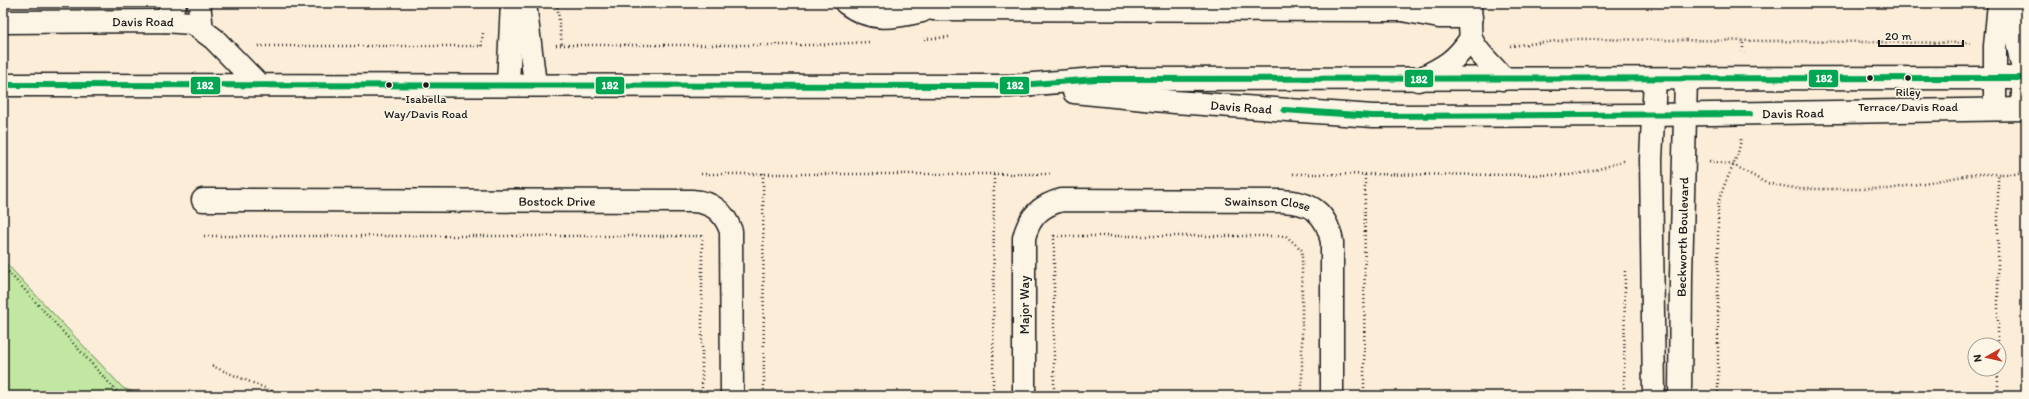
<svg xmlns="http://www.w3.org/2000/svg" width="2029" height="399" viewBox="0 0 2029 399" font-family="Itim,sans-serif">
  <rect width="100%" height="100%" fill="#fbedd8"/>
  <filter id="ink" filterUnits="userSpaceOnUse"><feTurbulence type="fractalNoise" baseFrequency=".025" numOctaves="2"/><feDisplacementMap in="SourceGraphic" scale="8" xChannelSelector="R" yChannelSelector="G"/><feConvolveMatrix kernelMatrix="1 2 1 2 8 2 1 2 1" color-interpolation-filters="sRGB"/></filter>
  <g filter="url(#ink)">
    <path fill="#c2e7a2" stroke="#6f825f" d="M3,260L123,388L142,396H3Z"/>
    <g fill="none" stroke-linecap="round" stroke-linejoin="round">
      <defs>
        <g id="street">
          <path d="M199,3L202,30"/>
          <path d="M525,3L535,84"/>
          <path d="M846,3C871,22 892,18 922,11"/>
          <path d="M898,3L933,9L1402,10L1439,17H1471"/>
          <path d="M1470,3C1471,14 1469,27 1471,37C1474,52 1495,66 1503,79"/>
          <path d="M2009,3L2023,70V109"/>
          <path d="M165,21L175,3"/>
          <path id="s1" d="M3,22L165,21L191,23L202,30L214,39L258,84"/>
          <path d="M1418,80C1444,67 1455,62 1471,38"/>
          <path d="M508,84L512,3"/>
          <path d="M1995,108V46L1999,3"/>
          <path id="s2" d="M203,200L692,201C713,202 724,212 731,231L732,396"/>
          <path id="s3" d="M1024,396V238C1029,217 1041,205 1062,200L1281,201C1310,202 1326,211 1332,242V396"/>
          <path d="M1654,396L1651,159L1655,79"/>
          <path id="s4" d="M1680,396L1681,276L1686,78"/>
        </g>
        <g id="secondary">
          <path d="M3,85L1009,86L1096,79L2026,78"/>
          <path id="s5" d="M1074,92L1175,102L1373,116L1652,115L2026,109"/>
        </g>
      </defs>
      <use href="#street" stroke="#1c1c1c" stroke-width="25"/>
      <use href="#secondary" stroke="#1c1c1c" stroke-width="25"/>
      <path stroke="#1c1c1c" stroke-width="2.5" stroke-dasharray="1 3" stroke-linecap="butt" d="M557,3L562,45
        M924,39L949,37
        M556,45H814L869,42
        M258,46H485
        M481,46L483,33
        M1510,46L1576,39L1970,43
        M1743,52V41
        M1709,161L1734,165L1766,183L1799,189H1889L1976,174H2026
        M763,173L764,396
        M701,174H1052
        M1293,174L1570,175L1593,171L1626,160
        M204,236H702
        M1054,236H1286L1302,250V396
        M3,266L121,396
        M1998,345V174
        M212,366L284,396
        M1998,369V396
        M702,396V235
        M993,396L994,174
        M1054,396V235
        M1364,396L1365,175
        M1624,396L1625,270
        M1718,396V205C1723,181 1738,163 1741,139"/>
      <use href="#street" stroke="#fcf5e5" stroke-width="22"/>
      <use href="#secondary" stroke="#fcf5e5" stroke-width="22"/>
      <defs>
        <path id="bus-1" d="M3,85L1009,86L1096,79L2026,78
          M1284,110L1373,116L1750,114"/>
      </defs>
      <use href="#bus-1" stroke="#fcf5e5" stroke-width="9"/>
      <use href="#bus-1" stroke="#00a651" stroke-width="6"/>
    </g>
  </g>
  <g fill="#1c1c1c" stroke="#fcf5e5" stroke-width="1.5">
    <circle cx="1870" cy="78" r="3.5"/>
    <circle cx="1908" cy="78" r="3.5"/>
    <circle cx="389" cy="85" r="3.5"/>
    <circle cx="426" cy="85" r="3.5"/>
  </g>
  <g text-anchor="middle" stroke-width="3.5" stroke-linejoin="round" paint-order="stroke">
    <g font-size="12" fill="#1c1c1c" stroke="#fcf5e5">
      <text x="1908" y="96">Riley<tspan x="1908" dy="15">Terrace/Davis Road</tspan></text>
      <text x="426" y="103">Isabella<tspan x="426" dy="15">Way/Davis Road</tspan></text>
    </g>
    <g font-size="13" fill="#1c1c1c" stroke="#fcf5e5">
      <text dy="5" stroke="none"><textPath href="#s1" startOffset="140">Davis Road</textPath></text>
      <text dy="5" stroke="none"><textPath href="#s5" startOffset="168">Davis Road</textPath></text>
      <text dy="5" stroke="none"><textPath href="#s5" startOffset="720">Davis Road</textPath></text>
      <text dy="5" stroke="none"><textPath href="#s2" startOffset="354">Bostock Drive</textPath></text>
      <text dy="5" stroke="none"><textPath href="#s3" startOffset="421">Swainson Close</textPath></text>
      <text dy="5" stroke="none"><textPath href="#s4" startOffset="159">Beckworth Boulevard</textPath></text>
      <text transform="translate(1024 305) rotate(-90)" y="5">Major Way</text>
    </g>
  </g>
  <g stroke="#fcf5e5" stroke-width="1.5">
    <rect x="1808" y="69" width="31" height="19" rx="4" fill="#00a651"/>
    <rect x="1404" y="69" width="30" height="19" rx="4" fill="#00a651"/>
    <rect x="190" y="76" width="31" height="19" rx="4" fill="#00a651"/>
    <rect x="999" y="76" width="31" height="19" rx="4" fill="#00a651"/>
    <rect x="595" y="76" width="30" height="19" rx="4" fill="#00a651"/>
  </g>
  <g font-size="11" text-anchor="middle" font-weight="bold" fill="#fff">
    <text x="1824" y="82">182</text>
    <text x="1419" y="83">182</text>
    <text x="205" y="89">182</text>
    <text x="1015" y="89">182</text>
    <text x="610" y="89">182</text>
  </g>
  <rect width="2029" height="399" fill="none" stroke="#fcf5e5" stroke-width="16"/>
  <rect x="8" y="8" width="2013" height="383" fill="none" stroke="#1c1c1c" stroke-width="1.5" filter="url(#ink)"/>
  <g transform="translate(1987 357) rotate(262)"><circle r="19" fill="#fcf5e5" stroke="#a29e95"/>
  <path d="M0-3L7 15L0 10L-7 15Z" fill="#c8321e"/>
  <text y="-6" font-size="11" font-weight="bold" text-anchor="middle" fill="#1c1c1c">N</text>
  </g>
  <path d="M1879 40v6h84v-6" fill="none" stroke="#1c1c1c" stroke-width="2"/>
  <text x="1885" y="40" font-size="12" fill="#1c1c1c" stroke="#fcf5e5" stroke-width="3" paint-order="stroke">20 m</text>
</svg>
